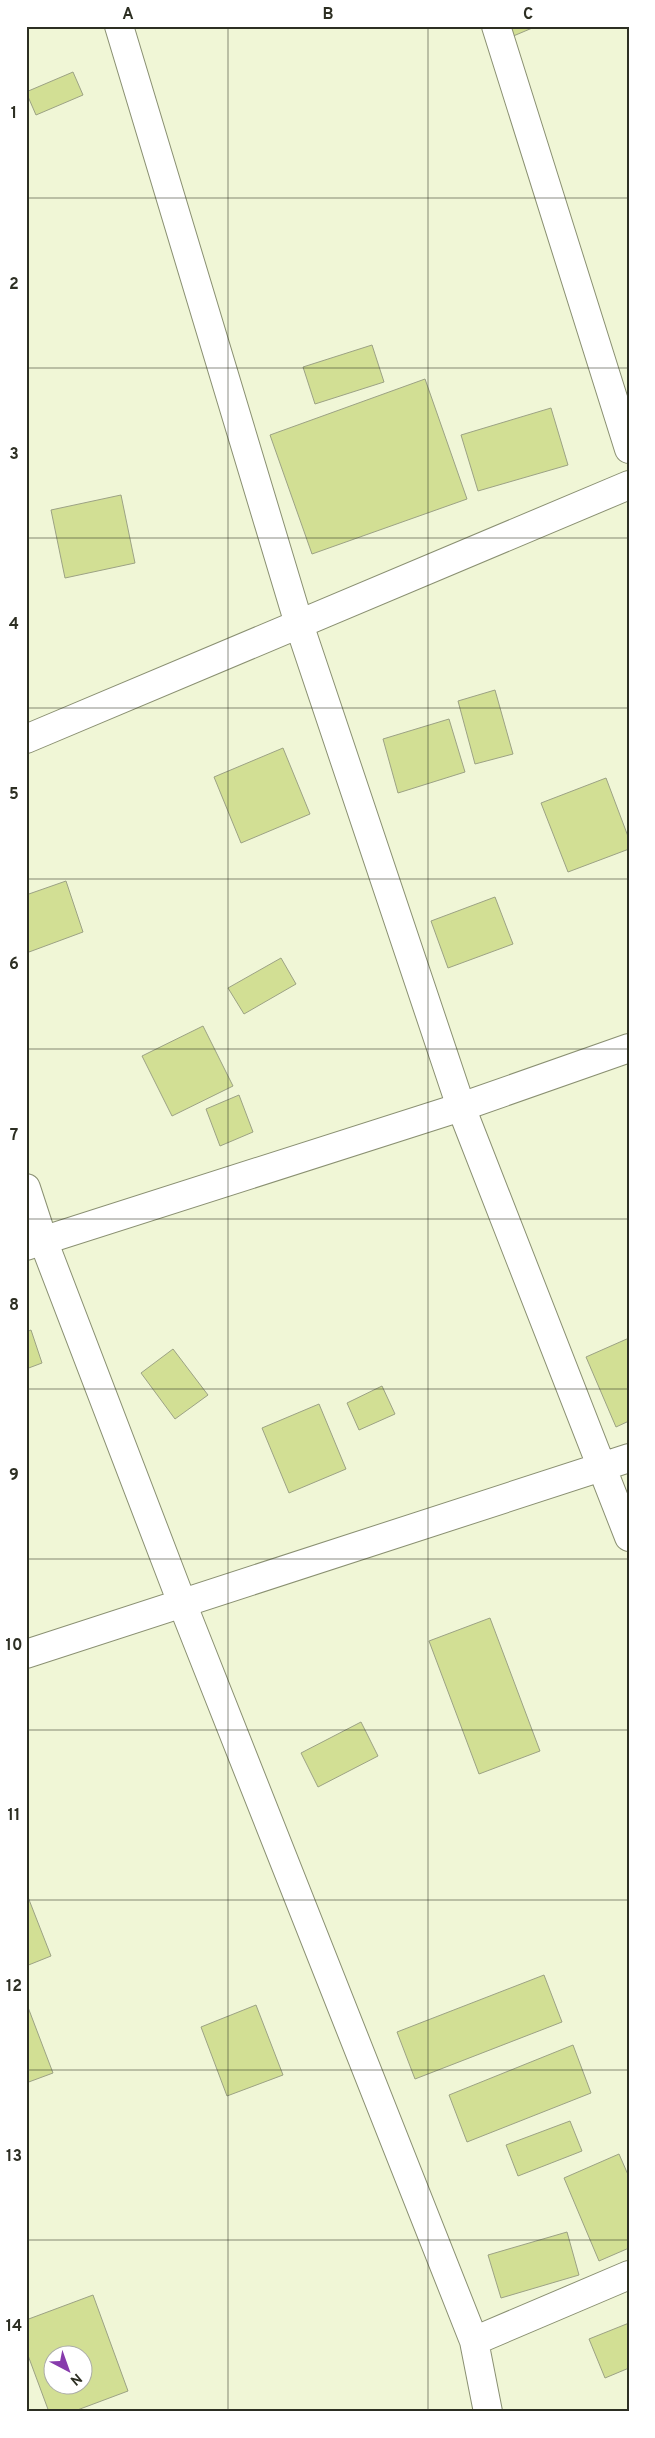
<svg xmlns="http://www.w3.org/2000/svg" width="655" height="2438" viewBox="0 0 655 2438" font-family="Overpass,sans-serif">
  <rect width="100%" height="100%" fill="#f0f6d6"/>
  <path fill="#d2df94" stroke="#9ca284" fill-rule="evenodd" d="M507,26H537L511,37Z
    M73,72L83,95L36,115L26,92Z
    M372,345L384,382L315,404L303,367Z
    M425,379L467,499L312,554L270,435Z
    M551,408L568,465L478,491L461,435Z
    M121,495L135,563L65,578L51,510Z
    M495,690L513,754L475,764L458,701Z
    M449,719L465,772L398,793L383,739Z
    M283,748L310,814L241,843L214,777Z
    M606,778L629,839V849L568,872L541,803Z
    M66,881L83,932L29,952L26,944V895Z
    M495,897L513,944L448,968L431,921Z
    M281,958L296,984L244,1014L228,988Z
    M203,1026L233,1086L172,1116L142,1056Z
    M239,1095L253,1132L220,1146L206,1109Z
    M31,1330L42,1363L26,1369V1332Z
    M629,1338V1421L616,1427L586,1357Z
    M173,1349L208,1395L175,1419L141,1373Z
    M382,1386L395,1414L359,1430L347,1403Z
    M319,1404L346,1469L289,1493L262,1428Z
    M490,1618L540,1751L479,1774L429,1641Z
    M361,1722L378,1756L318,1787L301,1753Z
    M26,1892L51,1956L26,1966Z
    M544,1975L562,2022L415,2079L397,2032Z
    M26,2002L53,2073L26,2083Z
    M256,2005L283,2075L227,2096L201,2027Z
    M573,2045L591,2093L467,2142L449,2095Z
    M570,2121L582,2151L518,2176L506,2145Z
    M619,2154L629,2177V2248L599,2261L564,2178Z
    M567,2232L579,2275L501,2298L488,2255Z
    M93,2295L128,2391L72,2412H49L26,2350V2320ZM52,2356H82V2386H52Z
    M629,2323V2368L605,2378L589,2339Z"/>
  <g fill="none" stroke-linecap="round" stroke-linejoin="round">
    <defs>
      <path id="street" d="M119,26L299,624L461,1107L629,1537
        M496,26L629,449
        M26,739L629,485
        M26,1188L43,1240L182,1603L474,2341L488,2412
        M26,1654L629,1458
        M474,2341L629,2275"/>
      <path id="secondary" d="M26,1246L461,1107L629,1048"/>
    </defs>
    <use href="#street" stroke="#8a9072" stroke-width="30"/>
    <use href="#secondary" stroke="#8a9072" stroke-width="30"/>
    <use href="#street" stroke="#fff" stroke-width="28"/>
    <use href="#secondary" stroke="#fff" stroke-width="28"/>
  </g>
  <path fill="none" stroke="#2d2f23" stroke-width="1" stroke-opacity="0.55" d="M228,26V2412M428,26V2412M26,198H629M26,368H629M26,538H629M26,708H629M26,879H629M26,1049H629M26,1219H629M26,1389H629M26,1559H629M26,1730H629M26,1900H629M26,2070H629M26,2240H629"/>
  <rect width="655" height="2438" fill="none" stroke="#ffffff" stroke-width="55"/>
  <g transform="translate(68 2370) rotate(139)"><circle r="24" fill="#ffffff" stroke="#abaca7"/>
  <path d="M0-4L9 19L0 12L-9 19Z" fill="#873bac"/>
  <text y="-8" font-size="14" font-weight="bold" text-anchor="middle" fill="#2d2f23">N</text>
  </g>
  <rect x="28" y="28" width="600" height="2382" fill="none" stroke="#2d2f23" stroke-width="2"/>
  <g font-size="16" text-anchor="middle" font-weight="bold" fill="#2d2f23">
    <text x="128" y="19">A</text>
    <text x="328" y="19">B</text>
    <text x="528" y="19">C</text>
    <text x="14" y="118">1</text>
    <text x="14" y="289">2</text>
    <text x="14" y="459">3</text>
    <text x="14" y="629">4</text>
    <text x="14" y="799">5</text>
    <text x="14" y="969">6</text>
    <text x="14" y="1140">7</text>
    <text x="14" y="1310">8</text>
    <text x="14" y="1480">9</text>
    <text x="14" y="1650">10</text>
    <text x="14" y="1820">11</text>
    <text x="14" y="1991">12</text>
    <text x="14" y="2161">13</text>
    <text x="14" y="2331">14</text>
  </g>
</svg>
